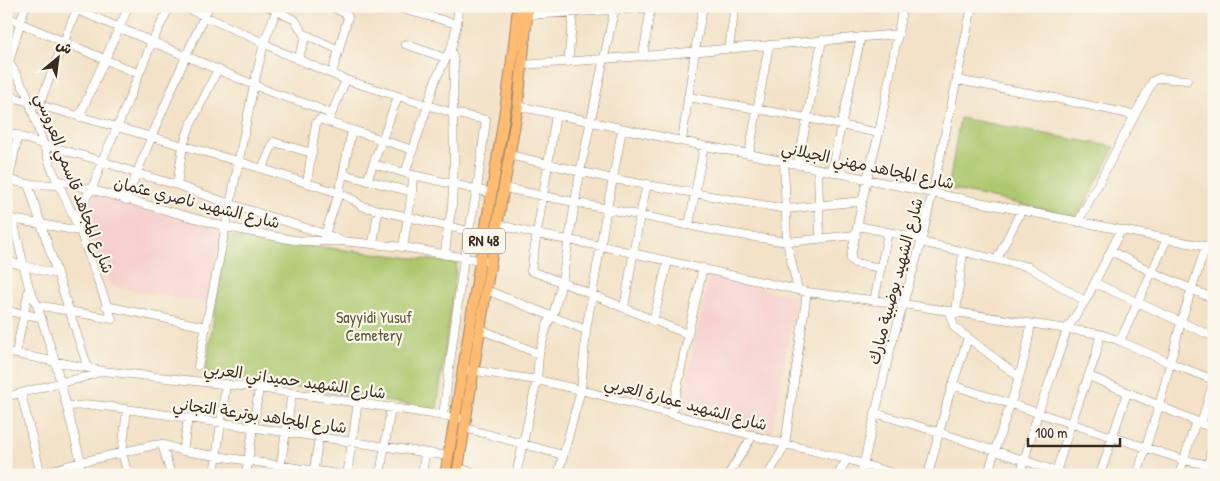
<svg xmlns="http://www.w3.org/2000/svg" width="1220" height="481" viewBox="0 0 1220 481" font-family="'Patrick Hand','Playpen Sans Arabic',sans-serif">
  <rect width="100%" height="100%" fill="#fbf7ec"/>
  <filter id="ink" filterUnits="userSpaceOnUse"><feTurbulence type="fractalNoise" baseFrequency=".02" numOctaves="2"/><feDisplacementMap in="SourceGraphic" scale="10" xChannelSelector="R" yChannelSelector="G"/><feConvolveMatrix kernelMatrix="1 2 1 2 8 2 1 2 1" color-interpolation-filters="sRGB"/></filter>
  <filter id="wash" filterUnits="userSpaceOnUse"><feTurbulence type="fractalNoise" baseFrequency=".0096" numOctaves="4" result="noise"/><feDisplacementMap in="SourceGraphic" scale="20" xChannelSelector="R" yChannelSelector="G"/><feGaussianBlur stdDeviation="1.12" result="paint"/><feColorMatrix in="noise" values="0 0 0 0 0 0 0 0 0 0 0 0 0 0 0 0 0 1.4 0 .05"/><feComposite in="paint" operator="in"/></filter>
  <g filter="url(#wash)">
    <rect width="100%" height="100%" fill="#f3e2c7"/>
    <path fill="#f7d0ce" d="M94,196L222,230L209,304L111,286L85,219Z
      M709,276L796,297L772,433L681,408Z"/>
    <path fill="#acc76d" stroke="#747846" d="M960,118L1115,147L1078,217L951,189L949,184Z
      M227,236L457,263L437,409L205,373Z"/>
  </g>
  <g filter="url(#ink)">
    <g fill="none" stroke-linecap="round" stroke-linejoin="round">
      <defs>
        <path id="minor" d="M68,6L273,93L310,105L331,114
          M182,6L264,43L281,52L346,80L453,113L486,120L477,189L464,258L443,415
          M267,6L295,20L304,35H307L339,50
          M331,6L346,14L348,17L332,74
          M391,6L457,24
          M527,15L678,6
          M6,17L139,74
          M405,44L445,58
          M729,48L735,6
          M643,56L651,6
          M298,58L307,35
          M6,61L9,62L26,92L51,167L80,231L112,319
          M9,62L25,6
          M568,62L574,6
          M522,65L643,56L899,34
          M346,80L328,122L413,150
          M957,80L1050,97L1134,115
          M6,95L39,105L78,6
          M688,97L807,118L879,133
          M39,105L237,161L307,183L339,193L354,200L361,206L468,231
          M518,106L704,146L749,154L932,193L1214,248
          M556,114L531,271C584,289 635,314 688,334
          M79,117L129,6
          M6,132L45,145L102,161L136,173L177,185L230,204L325,234L339,240
          M682,141L695,51L703,6
          M749,154L769,45
          M509,155L613,179L786,209L862,201
          M784,162L787,242L798,290
          M373,164L413,175L492,193
          M798,165L822,40
          M262,169L274,142L312,153
          M818,169L820,239
          M831,171L861,37
          M405,173L428,105L435,81L451,48
          M343,174L412,192
          M9,180L28,184L59,185
          M57,180L226,227L294,240L304,241H341L403,247L484,261
          M367,181L398,96
          M307,183L316,123L320,119L328,122
          M28,184L88,368
          M177,185L183,146L190,126L218,69
          M504,188L722,232L787,242L856,235
          M6,193L18,135
          M126,200L151,138L186,56L209,6
          M6,218L80,231
          M13,220L29,288L37,305L55,361L81,462
          M75,220L83,201L92,189L102,161L117,128L152,42L170,6
          M1078,222L1153,81L1159,78L1187,80
          M497,224L536,234L601,246L807,292L903,304L1100,334
          M689,225L704,146
          M858,226L922,239
          M325,234L339,193L352,130
          M921,242L1029,267L1085,301
          M373,244L378,211
          M403,247L412,192L413,175
          M1111,251L1152,272L1214,299
          M445,255L448,226L452,208L454,162L453,113L454,62L451,50L457,24L458,6
          M997,259L1021,211
          M6,261L24,266L57,274
          M881,268L855,263L851,260V256L867,179L879,133L903,6
          M1095,283L1214,337
          M486,290L586,330
          M874,301L888,232
          M37,305L112,319
          M106,306L206,327
          M624,308L640,215L647,184
          M6,311L40,317
          M950,311L954,327L1019,377
          M956,312L963,252
          M653,321L668,261
          M480,329L539,354
          M1120,341L1167,239
          M6,352L103,371L259,388L459,418
          M16,353L29,288
          M198,366L254,84L264,43L278,6
          M463,369L537,380L581,390L785,444L847,459L898,475
          M1089,376L1214,429
          M952,385L1184,460L1214,466
          M21,393L41,475
          M6,397L62,382L78,379L103,371
          M68,406L93,405L112,407L449,456
          M127,409L122,453L128,475
          M875,413L938,432L1068,475
          M672,414L688,334L703,268
          M1201,424L1214,380
          M465,428L563,455
          M162,444L171,475
          M183,451L188,418
          M1208,465L1214,438
          M458,468L483,475
          M34,475L81,462L154,445L162,444L183,451L344,475
          M214,475L226,384
          M246,475L259,388
          M279,475L292,393
          M313,475L319,437
          M347,475L358,402
          M380,475L391,407
          M422,475L425,453
          M516,475L537,380L539,354L548,322L553,316L562,282L580,172L615,6
          M558,475L581,390L586,330L607,208L613,179L622,129
          M728,475L753,435
          M768,475L782,451L785,444L807,292
          M838,475L847,459
          M861,475L890,350L922,239L950,112L972,6
          M928,475L948,399L968,338
          M988,475C998,434 1016,395 1025,355C1028,344 1029,334 1031,324
          M1020,475L1038,413L1052,375L1067,329L1087,298L1121,230
          M1055,475L1071,424L1096,355L1100,334L1120,341L1170,363L1214,380
          M1100,475L1127,393
          M1137,475L1159,406L1181,322L1206,246
          M1179,475L1196,421"/>
        <path id="major" d="M445,475C458,404 469,333 480,261C494,177 510,92 518,6
          M457,475L490,266L518,106L528,6"/>
      </defs>
      <use href="#minor" stroke="#978672" stroke-width="9"/>
      <use href="#major" stroke="#978672" stroke-width="12"/>
      <use href="#minor" stroke="#fff" stroke-width="8"/>
      <use href="#major" stroke="#ffbb71" stroke-width="10"/>
    </g>
  </g>
  <g text-anchor="middle" stroke-width="4.5" stroke-linejoin="round" paint-order="stroke">
    <rect fill="#fbf7ec" stroke="#75685c" stroke-width="1" x="463" y="228.5" width="42" height="25" rx="4"/>
    <g font-size="15" font-weight="bold" fill="#3b2a1e">
      <text x="484" y="246">RN 48</text>
    </g>
    <g font-size="16" fill="#3b2a1e" stroke="#fbf7ec">
      <text transform="translate(868 165) rotate(12)" y="6">شارع المجاهد مهني الجيلاني</text>
      <text transform="translate(75 183) rotate(69)" y="6">شارع المجاهد قاسمي العروسي</text>
      <text transform="translate(197 202) rotate(14)" y="6">شارع الشهيد ناصري عثمان</text>
      <text transform="translate(895 281) rotate(-75)" y="6">شارع الشهيد بوضبية مبارك</text>
      <text transform="translate(295 380) rotate(8)" y="6">شارع الشهيد حميداني العربي</text>
      <text transform="translate(686 403) rotate(15)" y="6">شارع الشهيد عمارة العربي</text>
      <text transform="translate(260 415) rotate(8)" y="6">شارع المجاهد بوترعة التجاني</text>
    </g>
    <g font-size="16" fill="#5d5936" stroke="#fbf7ec">
      <text x="374" y="323">Sayyidi Yusuf<tspan x="374" dy="18">Cemetery</tspan></text>
    </g>
  </g>
  <rect width="1220" height="481" fill="none" stroke="#fbf7ec" stroke-width="25"/>
  <g transform="translate(58 58) rotate(29)" stroke="#fbf7ec" stroke-width="4" paint-order="stroke">
  <path d="M0-4L9 19L0 12L-9 19Z" fill="#3b2a1e"/>
  <text y="-8" font-size="14" font-weight="bold" text-anchor="middle" fill="#3b2a1e">ش</text>
  </g>
  <path d="M1028 438v8h92v-8" fill="none" stroke="#3b2a1e" stroke-width="2.5"/>
  <text x="1035" y="438" font-size="15" fill="#3b2a1e" stroke="#fbf7ec" stroke-width="4" paint-order="stroke">100 m</text>
</svg>
